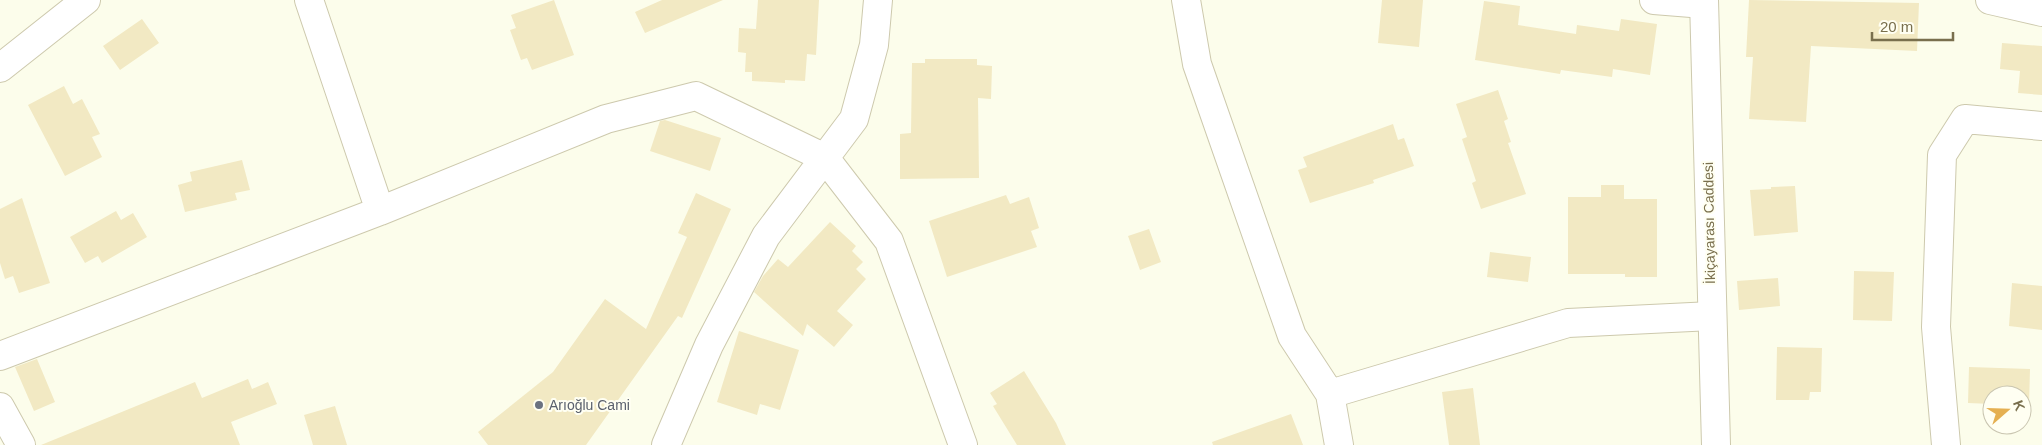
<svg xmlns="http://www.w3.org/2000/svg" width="2042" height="445" viewBox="0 0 2042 445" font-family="Helvetica,sans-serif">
  <rect width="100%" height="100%" fill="#fcfdeb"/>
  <path fill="#f2e9c3" d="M554,0L574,55L532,70L527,58L521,60L510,30L516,28L511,15Z
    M662,0H723L645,33L635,12Z
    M758,0H819L816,55L807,54L805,81L785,80V83L752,81V72H745L746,53L738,52L739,28L756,29Z
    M1382,0H1423L1419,47L1378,43Z
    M1749,0L1919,3L1917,51L1811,46L1806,122L1749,119L1753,57H1746Z
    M1484,1L1520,6L1518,25L1576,34L1577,25L1619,31L1621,19L1657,24L1650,75L1613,69L1612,77L1561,70L1560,74L1475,60Z
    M142,19L159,43L120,70L103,46Z
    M2002,43L2042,46V95L2018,93L2020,71L2000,69Z
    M925,59H977V65L992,66L991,99L978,98L979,178L900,179V134L911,133L912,63H925Z
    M64,86L73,104L82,99L100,134L92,137L102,157L65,176L28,105Z
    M1498,90L1508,119L1504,121L1511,142L1508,143L1526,194L1481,209L1472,183L1476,181L1462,139L1467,137L1456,104Z
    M665,120L721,138L710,171L650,151L660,121Z
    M1393,124L1398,140L1404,138L1414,166L1373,180L1374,183L1310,203L1298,170L1307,167L1303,157Z
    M242,160L250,190L235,193L237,200L185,212L178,185L192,181L190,172Z
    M1601,185H1624V199H1657V277H1625V274H1568V197H1601Z
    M1795,186L1798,232L1754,236L1750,190L1771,189V187Z
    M696,193L731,209L682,318L678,316L586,445H488L478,432L553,372L605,299L646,329L687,237L678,233Z
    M1006,195L1010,204L1029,197L1039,228L1031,231L1037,247L947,277L929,221Z
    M22,198L50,283L19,293L13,276L5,279L0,263V209Z
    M116,211L121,220L133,213L147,237L102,263L98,256L85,263L70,237Z
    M830,222L856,246L852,251L863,262L856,269L866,279L837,311L853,325L834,347L807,324L803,336L754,292L763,276L778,259L788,267Z
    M1149,229L1161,262L1140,270L1128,236Z
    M1490,252L1531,257L1528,282L1487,277Z
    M1854,271L1894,272L1892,321L1853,320Z
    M1778,278L1780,306L1739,310L1737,281Z
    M2012,283L2042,286V330L2009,326Z
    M739,331L799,350L780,410L760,404L757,415L717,402Z
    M1777,347L1822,348L1821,392H1810L1809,400H1776Z
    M37,359L55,402L34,411L15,367Z
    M1969,367L2030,369L2029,406H2022V395H1992V404L1968,403Z
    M1024,371L1056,423L1066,445H1017L993,406L997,404L990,393Z
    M248,379L252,389L268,382L277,404L231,422L240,445H41L195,382L202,398Z
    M1473,388L1480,445H1449L1442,392Z
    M335,406L347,445H313L304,415Z
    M1291,414L1303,445H1213L1212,442Z"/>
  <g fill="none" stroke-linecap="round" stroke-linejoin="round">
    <defs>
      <path id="minor" d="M309,0L380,211L606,119L696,96L825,158L889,241L963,445
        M1186,0L1197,64L1292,336L1330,394L1339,445
        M1654,0L1704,4
        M1990,0L2042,12
        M0,68L86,0
        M0,356L380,211
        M1330,394L1568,323L1712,316
        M0,407L21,445
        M666,445L709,345L766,236L854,119L874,45L878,0
        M1946,445L1936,327L1942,155L1965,119L2042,126"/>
      <path id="tertiary" d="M1704,0L1716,445"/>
    </defs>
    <use href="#minor" stroke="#cdc9ad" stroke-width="30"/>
    <use href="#tertiary" stroke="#cdc9ad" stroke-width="30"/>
    <use href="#minor" stroke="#fff" stroke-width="28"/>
    <use href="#tertiary" stroke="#fff" stroke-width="28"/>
  </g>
  <circle fill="#6b7280" stroke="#fffff2" stroke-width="2" cx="539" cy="405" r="5"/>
  <g text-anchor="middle" stroke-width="4" stroke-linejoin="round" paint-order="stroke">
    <g font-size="14" fill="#796f4d" stroke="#fffff2">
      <text transform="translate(1709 223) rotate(-91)" y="5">İkiçayarası Caddesi</text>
    </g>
    <g font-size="14" fill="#5b616d" stroke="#fffff2" text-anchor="start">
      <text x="549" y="410">Arıoğlu Cami</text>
    </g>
  </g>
  <g transform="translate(2007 410) rotate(70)"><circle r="24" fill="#fffff2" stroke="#c9c5b0"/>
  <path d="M0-4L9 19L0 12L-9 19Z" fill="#e5b052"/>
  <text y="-8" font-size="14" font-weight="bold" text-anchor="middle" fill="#796f4d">K</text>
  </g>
  <path d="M1872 32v8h81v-8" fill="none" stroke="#796f4d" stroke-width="2.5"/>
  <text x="1880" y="32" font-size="15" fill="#796f4d" stroke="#fffff2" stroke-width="4" paint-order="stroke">20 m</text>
</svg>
